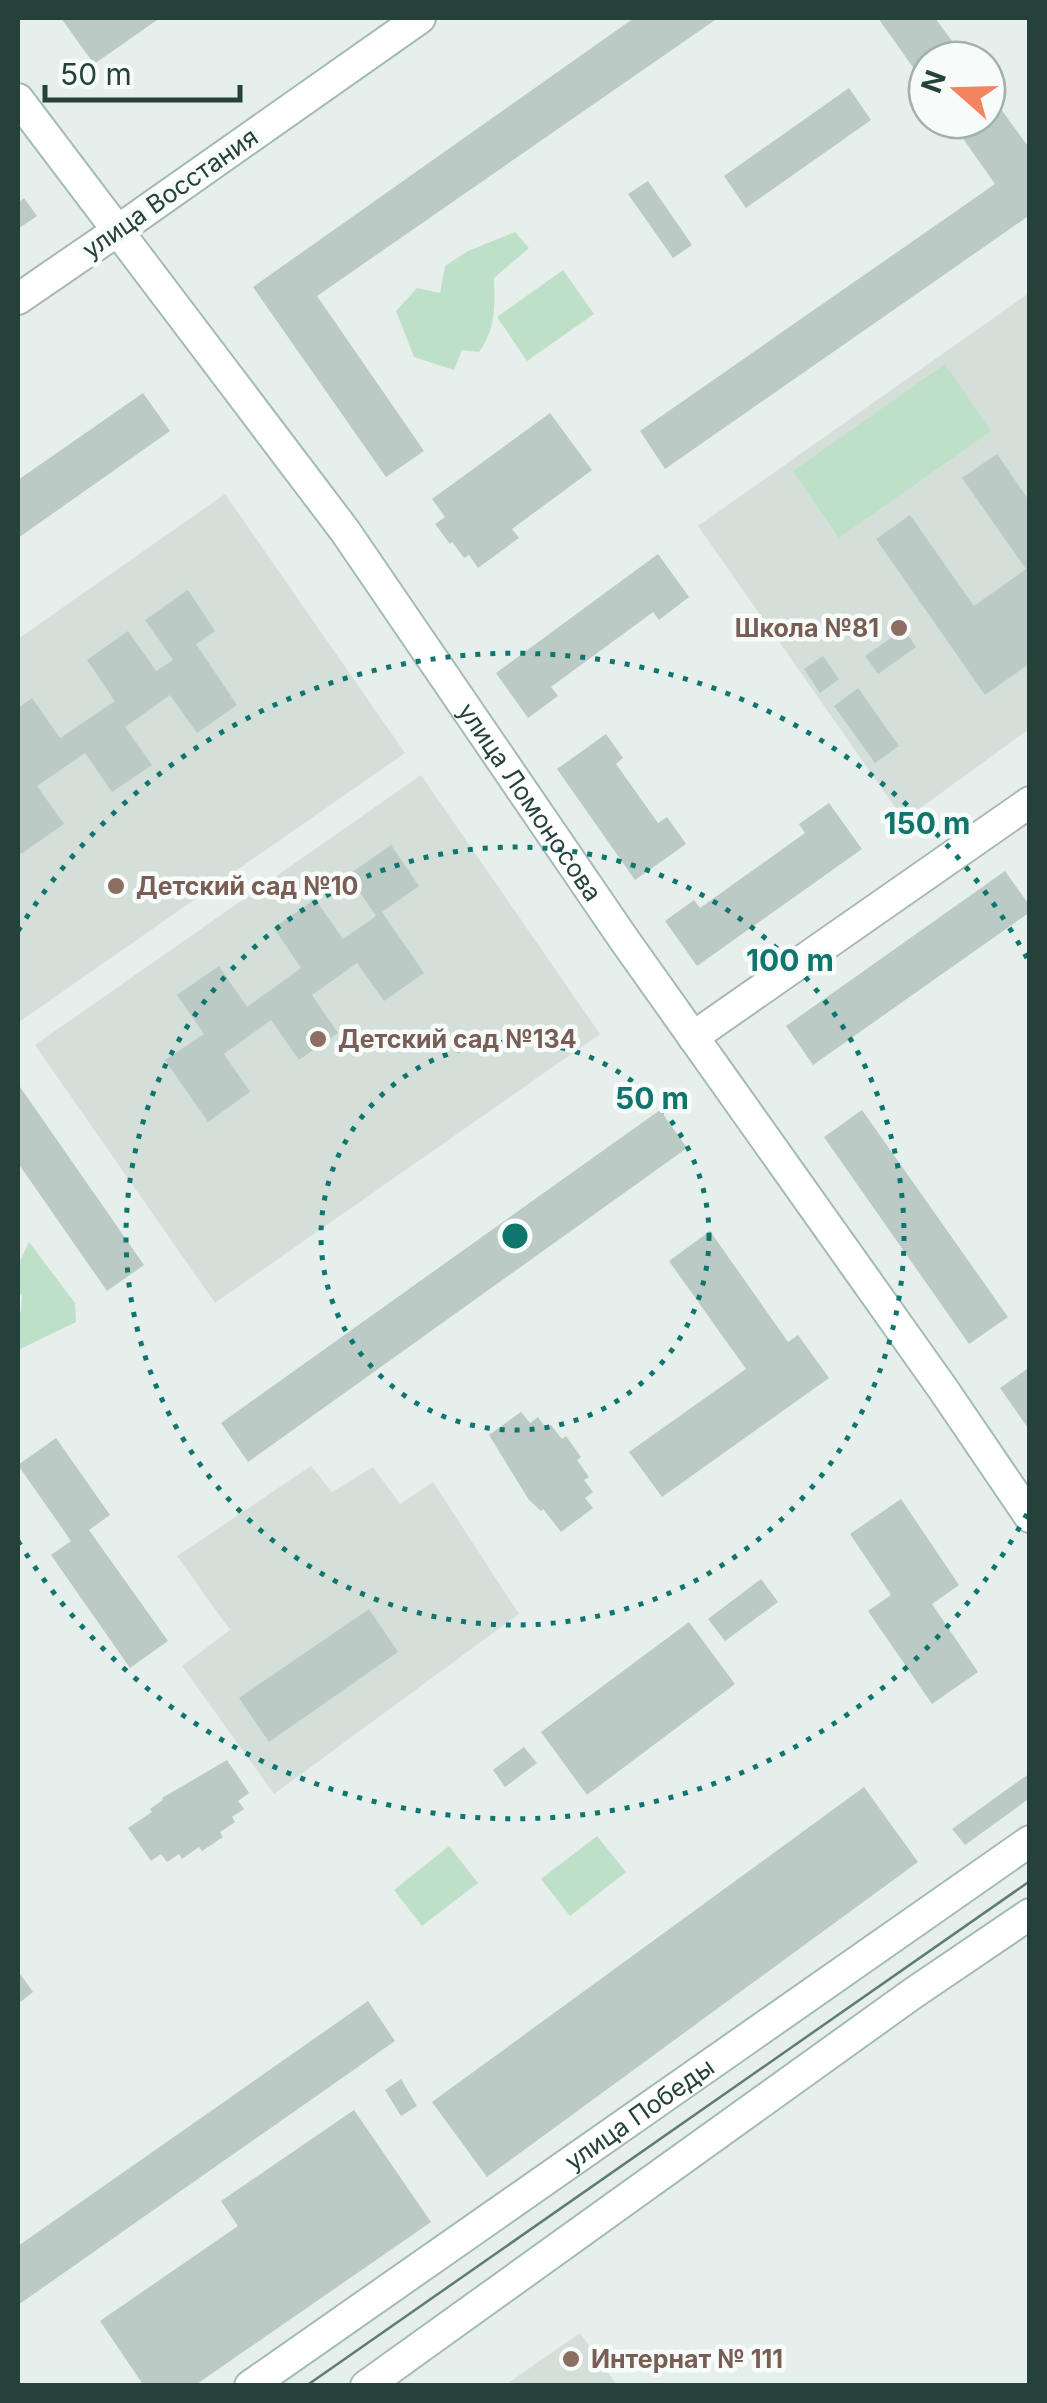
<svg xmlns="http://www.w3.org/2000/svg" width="1047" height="2403" viewBox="0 0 1047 2403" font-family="Inter,sans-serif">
  <rect width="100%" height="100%" fill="#e6efeb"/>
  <path fill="#d4dfda" d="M1029,293V729L904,820L698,526Z
    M225,494L405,753L19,1022L18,639Z
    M421,775L600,1034L215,1303L35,1045Z
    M311,1466L332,1492L373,1467L400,1504L433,1482L519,1614L274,1794L182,1666L230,1630L177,1556Z
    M580,2333L617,2385H505Z"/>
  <path fill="#bfe0c8" d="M515,232L529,248L494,278C495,306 496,329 479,352L462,350L454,370L414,357L396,311L417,288L440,293L445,266L468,251Z
    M563,270L594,314L527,361L497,317Z
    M945,364L991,431L839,538L793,471Z
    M29,1242L75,1303L76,1322L18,1350V1315L21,1312L22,1296L18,1291V1265Z
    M597,1836L626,1872L570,1916L541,1879Z
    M449,1846L478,1883L422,1926L394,1890Z"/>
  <path fill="#bbcac4" d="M61,18H160L94,64Z
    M634,18H718L317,296L424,451L386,477L253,287Z
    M878,18H935L966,60H927V87Z
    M849,88L871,120L746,208L724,176Z
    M987,90L1030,149V215L665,469L640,431L995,184L950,120H987Z
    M648,181L692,245L673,258L628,194Z
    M24,198L37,216L18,229V203Z
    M143,393L170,431L18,538V480Z
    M550,413L592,470L512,529L519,538L478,568L469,555L464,558L452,542L450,544L435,524L445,517L432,499Z
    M997,454L1030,502V670L1026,666L985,695L876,539L910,515L974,606L1026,569L962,478Z
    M658,554L689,597L659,620L653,612L551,687L558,696L528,718L496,673Z
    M188,590L215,631L196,644L237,705L197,733L170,695L125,727L152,765L112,792L85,753L37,786L64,824L21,854L18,849V708L32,698L60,738L115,701L87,660L128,631L156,671L173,660L145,620Z
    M904,629L916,647L878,674L865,656Z
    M823,656L839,679L820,693L804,669Z
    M858,688L899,746L875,763L834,706Z
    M606,734L623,758L616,764L658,823L667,817L686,844L635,880L557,769Z
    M829,803L862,849L697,966L665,921L694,900L700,908L805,833L799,824Z
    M391,845L419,886L382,912L424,973L384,1001L357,963L312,995L338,1033L299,1060L271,1020L224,1054L250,1092L208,1122L165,1060L204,1034L177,995L219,966L247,1007L301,968L274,928L315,899L343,939L376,916L348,875Z
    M1005,871L1030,906V912L813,1065L786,1026Z
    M18,1084L144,1265L107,1291L18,1163Z
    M660,1110L687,1148L248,1462L221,1423Z
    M862,1110L1008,1317L969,1344L824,1137Z
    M710,1231L788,1342L798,1335L829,1378L662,1497L629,1452L746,1369L669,1261Z
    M1030,1367V1431L1000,1388Z
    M521,1412L530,1423L538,1417L546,1428L551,1425L562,1439L566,1436L581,1457L577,1460L589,1477L584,1480L593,1492L585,1498L593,1508L561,1532L543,1509L541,1511L529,1500L489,1435Z
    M56,1438L110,1515L89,1530L168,1641L130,1668L51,1555L71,1541L18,1465Z
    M901,1499L959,1585L932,1604L978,1672L932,1704L868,1611L891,1595L850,1534Z
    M761,1579L778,1602L725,1641L708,1619Z
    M369,1609L398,1652L269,1742L239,1698Z
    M689,1622L735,1684L587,1795L541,1732Z
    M524,1747L537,1763L505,1787L493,1770Z
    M227,1760L249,1793L238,1801L244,1809L232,1817L235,1822L220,1832L223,1837L202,1851L199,1847L182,1859L179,1854L167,1862L161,1854L151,1861L128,1828L152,1812L150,1809L163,1800L162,1798Z
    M1030,1773V1798L965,1845L952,1829Z
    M864,1787L918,1862L487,2177L432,2102Z
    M18,1971L33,1992L18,2004Z
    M368,2001L395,2041L18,2305V2246Z
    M401,2079L417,2106L401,2116L385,2090Z
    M354,2110L431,2222L194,2386H144L100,2321L238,2226L221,2201Z"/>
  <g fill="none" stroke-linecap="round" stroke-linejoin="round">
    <defs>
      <path id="street" d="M18,299L117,231
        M693,1037L1030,802"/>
      <g id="secondary">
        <path id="s1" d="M18,99L345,531L623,938L943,1389L1030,1517"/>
        <path d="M117,231L420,18"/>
        <path id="s2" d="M250,2386L1030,1841"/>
        <path d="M366,2386L912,1994L1030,1914"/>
      </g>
    </defs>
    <use href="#street" stroke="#a8b8b2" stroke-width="34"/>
    <use href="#secondary" stroke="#a4bbb3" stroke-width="34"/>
    <use href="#street" stroke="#fff" stroke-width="30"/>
    <use href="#secondary" stroke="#fff" stroke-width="30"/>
    <path stroke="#5f7d75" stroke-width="2.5" d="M306,2386L1030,1881"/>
  </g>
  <g fill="none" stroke="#0f766e" stroke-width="5" stroke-dasharray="5 10">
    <circle cx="515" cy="1236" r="194"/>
    <circle cx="515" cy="1236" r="389"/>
    <path d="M1027 1514A583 583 0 0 1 18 1541M18 931A583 583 0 0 1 1027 958"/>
  </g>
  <g fill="#8d6e63" stroke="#f7fbf9" stroke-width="4">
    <circle cx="899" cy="628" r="10"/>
    <circle cx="116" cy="886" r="10"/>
    <circle cx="318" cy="1039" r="10"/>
    <circle cx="571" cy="2359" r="10"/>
  </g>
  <g text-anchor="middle" stroke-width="9" stroke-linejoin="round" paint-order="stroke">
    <g font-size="25" fill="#24423a" stroke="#f7fbf9">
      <text transform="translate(170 193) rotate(-35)" y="9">улица Восстания</text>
      <text dy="9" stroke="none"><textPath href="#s1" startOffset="870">улица Ломоносова</textPath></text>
      <text dy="9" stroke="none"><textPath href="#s2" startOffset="475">улица Победы</textPath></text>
    </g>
    <g font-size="25" font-weight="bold" fill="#785e54" stroke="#f7fbf9" text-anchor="start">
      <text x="879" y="637" text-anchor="end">Школа №81</text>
      <text x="136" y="895">Детский сад №10</text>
      <text x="338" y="1048">Детский сад №134</text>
      <text x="591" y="2368">Интернат № 111</text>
    </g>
  </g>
  <circle cx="515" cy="1236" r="15" fill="#0f766e" stroke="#f7fbf9" stroke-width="5"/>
  <g font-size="30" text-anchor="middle" font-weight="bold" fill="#0f766e" stroke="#f7fbf9" stroke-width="9" stroke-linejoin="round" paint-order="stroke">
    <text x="927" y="834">150 m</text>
    <text x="790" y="971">100 m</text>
    <text x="652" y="1109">50 m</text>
  </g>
  <rect width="1047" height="2403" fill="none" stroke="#24423a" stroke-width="40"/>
  <g transform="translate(957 90) rotate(290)"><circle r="48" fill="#f7fbf9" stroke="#a3b1ad" stroke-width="2.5"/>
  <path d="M0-8L18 38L0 25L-18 38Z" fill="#f4845f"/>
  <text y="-15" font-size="28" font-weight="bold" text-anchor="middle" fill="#24423a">N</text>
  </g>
  <path d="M45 85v15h195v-15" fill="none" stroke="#24423a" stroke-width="5"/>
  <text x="60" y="85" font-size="30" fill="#24423a" stroke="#f7fbf9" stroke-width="8" paint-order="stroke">50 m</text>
</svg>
